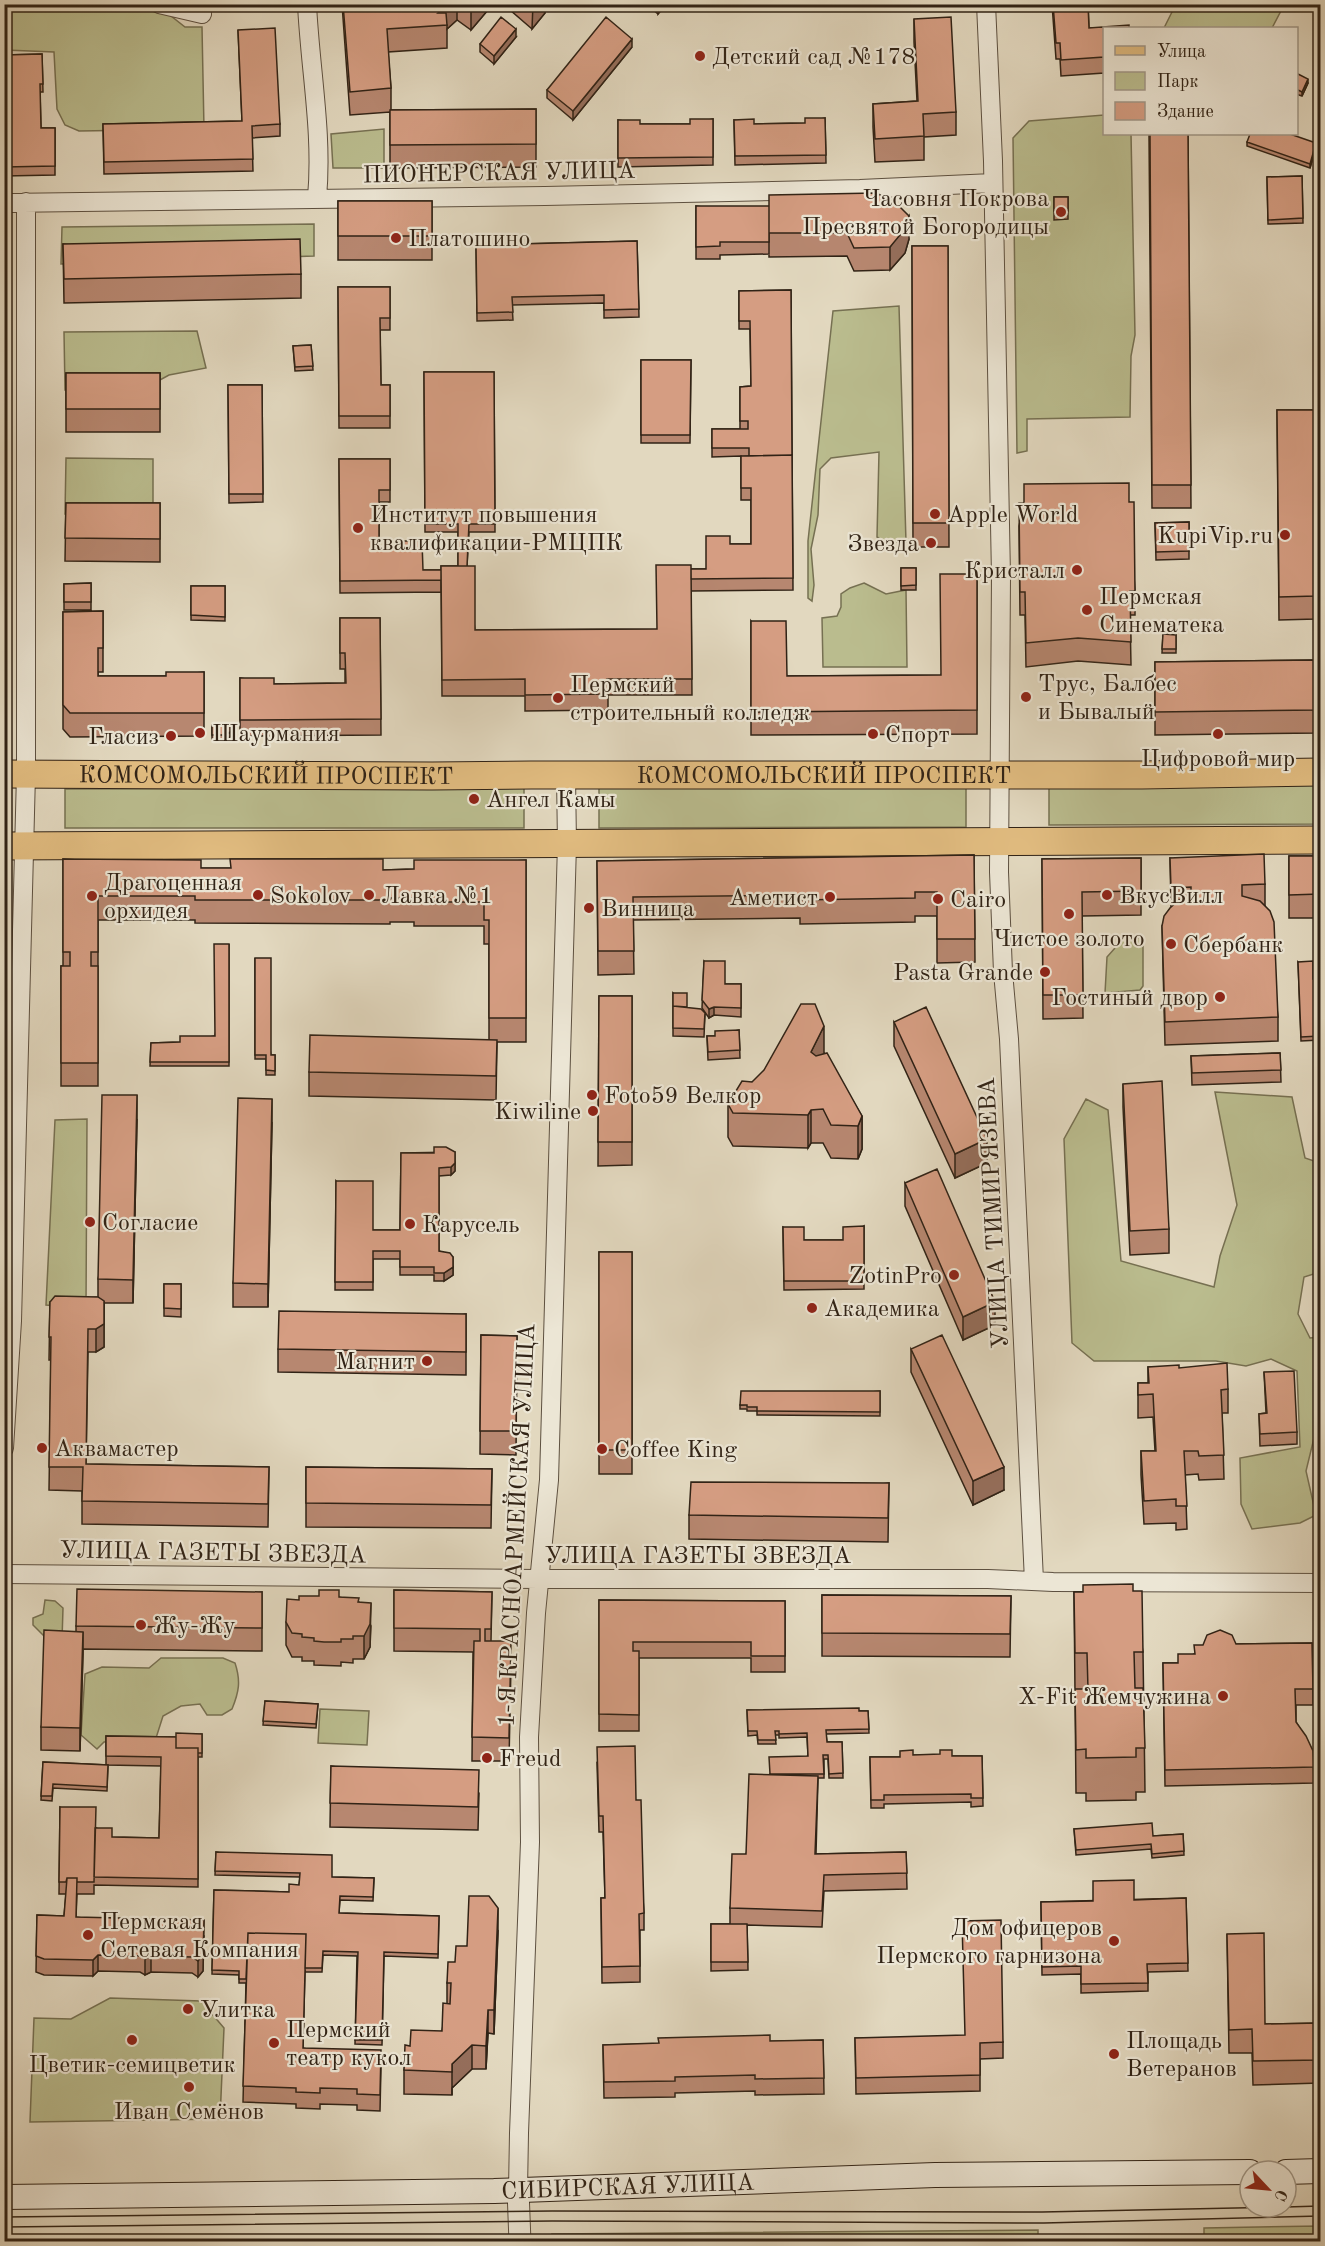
<svg xmlns="http://www.w3.org/2000/svg" width="1325" height="2246" viewBox="0 0 1325 2246" font-family="'Old Standard TT',serif">
  <rect width="100%" height="100%" fill="#e2d8bf"/>
  <filter id="stains"><feTurbulence type="fractalNoise" baseFrequency=".00333" numOctaves="4"/><feColorMatrix values="0 0 0 0 .2 0 0 0 0 .09 0 0 0 0 .02 0 0 0 .5 -.17"/></filter>
  <radialGradient id="worn" r=".72"><stop offset=".6" stop-color="#630" stop-opacity="0"/><stop offset="1" stop-color="#630" stop-opacity=".3"/></radialGradient>
  <path fill="#babc8e" stroke="#767052" stroke-width="1.5" d="M1176,4H1284V5L1272,28H1164Z
    M119,5H157L185,27H202L204,129L79,131L65,125L57,109L54,52L5,50V11Z
    M1104,115V134H1131L1135,335L1131,356L1130,417L1027,419V451L1017,453L1013,138L1029,121Z
    M384,129V168H333L331,134Z
    M314,224V256L61,264L62,227Z
    M899,306L906,542H885L877,537L879,452L831,458L820,469L818,515L811,549L814,585L812,601L808,598V541L833,311Z
    M197,331L206,368L169,375L149,386L65,390L64,332Z
    M66,458L153,459V518L65,514Z
    M864,583L886,594L906,590L907,667H823L822,618L837,616L841,607V594L850,588Z
    M1320,785V824L1049,825V786Z
    M966,786V827L599,828V788Z
    M524,788V828H65V789Z
    M1137,937L1143,941V986L1140,990L1105,993L1107,957L1123,939Z
    M1215,1092L1292,1097L1305,1158L1320,1163V1272L1304,1277L1298,1314L1310,1338L1320,1337V1438H1314L1306,1471L1316,1515L1300,1523L1252,1529L1241,1504L1240,1458L1300,1447L1297,1371L1271,1359L1246,1366L1216,1361H1094L1072,1343L1064,1139L1086,1099L1108,1110L1121,1261L1214,1287L1220,1256L1237,1205Z
    M87,1119L86,1308L46,1305L55,1120Z
    M1320,1448V1496H1318L1317,1449Z
    M45,1600L55,1601L63,1608L62,1640H48L33,1625V1618L43,1614Z
    M161,1658H223L235,1663C241,1681 239,1692 232,1709L222,1715H207L200,1704L181,1706L163,1716L156,1738L104,1742L97,1749L81,1735L85,1674L102,1667L149,1668Z
    M320,1709L369,1711L367,1745L318,1743Z
    M110,1998L201,2001L224,2028L220,2119L30,2122L34,2018L71,2019Z
    M1320,2226V2241H1204V2228Z
    M1038,2230V2242L553,2241L552,2234Z
    M492,2235L493,2242L4,2241L5,2240Z"/>
  <g fill="none" stroke-linecap="round" stroke-linejoin="round">
    <defs>
      <path id="minor" d="M159,4L202,14
        M307,4C310,69 323,133 317,198
        M986,4L993,161L1001,576L999,872L1003,972L1009,1039L1034,1581
        M4,203L545,196L860,189L993,183
        M4,1448L12,1321L26,774V202
        M4,1574L539,1579H988L1053,1582L1320,1583
        M518,2190L519,2133L530,1842L529,1737L536,1613L549,1480L567,844L566,776"/>
      <path id="tertiary" d="M518,2190L520,2242"/>
      <g id="secondary">
        <path d="M1286,2172L1320,2171"/>
        <path id="s1" d="M4,2197L494,2191L935,2175L1250,2172"/>
      </g>
      <g id="primary">
        <path id="s2" d="M4,774L432,776L531,775H1142L1320,772"/>
        <path d="M4,846L1320,840"/>
      </g>
    </defs>
    <use href="#minor" stroke="#5d5040" stroke-width="20"/>
    <use href="#tertiary" stroke="#5d5040" stroke-width="23"/>
    <use href="#secondary" stroke="#312316" stroke-width="26"/>
    <use href="#primary" stroke="#312316" stroke-width="29"/>
    <use href="#minor" stroke="#ece6d5" stroke-width="18"/>
    <use href="#tertiary" stroke="#ece6d5" stroke-width="21"/>
    <use href="#secondary" stroke="#ece6d5" stroke-width="24"/>
    <use href="#primary" stroke="#e1bc80" stroke-width="27"/>
    <path stroke="#312316" stroke-width="1.5" d="M1286,2207L1320,2206
      M4,2217L552,2211L1042,2212L1279,2207
      M4,2227L552,2221L1044,2223L1320,2216"/>
  </g>
  <path fill="#b78770" stroke="#312316" stroke-width="1.5" d="M342,4H433V6L435,4H493L471,30L457,20L447,29V48L388,52L391,88V110L536,109V167L390,168V112L350,115Z
    M503,4H545V13L532,29Z
    M646,4H666L658,14Z
    M1052,4H1088L1089,28H1104V73L1061,76L1060,59H1056Z
    M914,19L956,112V135L924,137V160L875,162L873,127V104L917,101L914,42Z
    M238,30L280,124V136L252,138L253,171L104,174L103,124L242,121Z
    M516,37L494,64L480,52V44Z
    M632,47L573,120L547,98V90Z
    M42,54L43,92H40L41,128H55V175L4,176V55Z
    M1296,76L1308,83L1302,96L1296,94Z
    M825,118L826,163L735,165L734,120L754,124L805,123Z
    M713,119V165L618,167V120L640,124H690Z
    M1149,134H1188L1191,508H1152Z
    M1320,134V150L1316,147L1310,168L1247,146V142L1316,143Z
    M1302,176L1303,223L1268,224L1267,177Z
    M1054,197H1068V219L1054,220Z
    M338,201H432V260H338Z
    M696,206L909,239L905,253L890,270L854,271L847,256L769,257V222V254L720,255V259H696Z
    M637,241L639,317L604,318V303L512,305L513,320L477,321L476,245Z
    M63,244L301,274V298L64,303Z
    M912,246H948L949,547H913Z
    M338,287H390V330H380L381,385H390V428H339Z
    M791,290L793,590L691,591L692,695H608V710L525,711V696H442L441,566H458V532H425L424,372H494L495,532H469L467,566L475,630L657,629L691,569H706L730,544H751V500H741V456L712,457V429H740V387L751,386L750,329H739V291Z
    M311,345L313,370L295,371L293,346Z
    M641,360H691L690,443H641Z
    M66,373H160V432H66Z
    M228,385H262L263,502L229,503Z
    M1277,410H1314L1316,619L1279,620Z
    M339,459H390V502H379V548L423,570H441V592L340,593Z
    M1129,502L1135,591V615H1130L1131,665L1078,661L1026,667L1025,615H1020L1019,526L1024,503Z
    M66,503H160V562L65,561Z
    M1189,522V559L1156,560L1155,523Z
    M901,568H916V590H901Z
    M977,574V734L751,735V621L787,676L941,675Z
    M91,583V610H64V584Z
    M191,586H225V621L191,620Z
    M103,611V672H98V676H166L204,672V736L70,737L63,729V612Z
    M340,618H380L381,735L240,736V678L274,684L345,683V669H340Z
    M1163,634L1176,635V653H1162Z
    M1319,660V733L1155,735V662Z
    M212,725H230V737L225,739H212Z
    M974,855L975,962L937,963V916H915V922L800,924V918L633,920L634,974L598,975L597,861Z
    M1289,856H1320V918H1289Z
    M1141,858V915L1082,916L1083,1018L1043,1019L1042,859Z
    M1170,858L1265,884V905L1278,1017V1041L1165,1045L1162,926L1171,907Z
    M63,859L201,868L383,870L414,869L526,860V1042H497L496,1100L309,1096V1072L489,1040V944H484V926H414V922H390V924L195,923V920H98V1086H61V966H63Z
    M229,944V1066H150L151,1043L180,1042L215,1036Z
    M255,958L271,1055H275V1075H266V1059H255Z
    M704,961L725,984H741V1017L714,1015L709,1018L702,1008Z
    M1298,962L1313,979L1320,999V1040L1301,1041Z
    M673,993L687,1008L705,1013L704,1037L673,1036Z
    M599,996H632V1165L598,1166Z
    M894,1022L987,1163L955,1178L894,1046Z
    M739,1030L740,1058L708,1060L707,1036H715Z
    M824,1053L862,1116V1149L858,1159L831,1158L823,1143H811L808,1148L733,1146L728,1137V1104L752,1082Z
    M1280,1053L1281,1082L1192,1085L1191,1056Z
    M1123,1084L1169,1229V1253L1130,1255L1123,1107Z
    M137,1119L133,1303H104V1347L96,1352H88L86,1464L269,1467L268,1527L82,1524V1491L49,1490L51,1360H49L50,1302L98,1297V1279Z
    M272,1122L268,1307H233V1283Z
    M455,1152V1171L451,1175L439,1176V1251L453,1257V1275L444,1281H434V1275H400V1259H373V1290H335L336,1181L373,1230H400L401,1153Z
    M905,1183L995,1325L963,1340L905,1206Z
    M864,1226V1289L784,1290L783,1227L804,1240H843Z
    M599,1252H632V1474H599Z
    M164,1284H181V1317L164,1316Z
    M466,1314V1375L278,1372V1349Z
    M481,1335L517,1336L516,1455L480,1454Z
    M911,1349L1004,1490L973,1505L911,1372Z
    M1148,1367L1179,1368L1228,1389V1413H1222L1224,1479L1199,1480L1198,1474L1185,1475L1187,1529L1176,1530V1523L1144,1524L1141,1475V1451H1155L1153,1417L1138,1418V1383H1148Z
    M1264,1372L1297,1432V1444L1260,1446L1259,1414L1266,1413Z
    M880,1391V1416L757,1415V1411H747V1409H740V1405Z
    M306,1467L492,1469L491,1528L306,1527Z
    M889,1483L888,1542L689,1539V1515Z
    M394,1590L492,1592L491,1641L511,1665L509,1761H472L473,1652L394,1651Z
    M1133,1591L1143,1652L1145,1792H1136V1800L1086,1801V1793H1076L1074,1592Z
    M262,1592V1651L83,1649L80,1751L41,1750V1727L76,1631V1626Z
    M822,1595L1011,1596L1010,1657L822,1656Z
    M339,1597L359,1602L371,1626L370,1647L364,1659H353V1663L341,1662V1666L314,1665V1661H302V1657H292L286,1645V1622L299,1600Z
    M599,1600L785,1601V1672H751V1658H639V1731H599Z
    M1312,1643L1313,1705H1296V1722L1313,1751L1314,1783L1165,1786L1163,1663H1178L1194,1654L1236,1644Z
    M265,1701L318,1704L316,1728L263,1725Z
    M747,1710L868,1711L869,1733L826,1734L827,1742H842L843,1778H829L828,1759H824V1778H818L816,1854L906,1852L907,1889L824,1891L822,1927L747,1925L748,1970L711,1971V1924H730V1908L770,1774L808,1756L807,1737L779,1738V1735H775L776,1744H758L757,1735L748,1736Z
    M202,1734V1757H198V1887L94,1885V1894H77L76,1917L204,1936L203,1971L198,1977L192,1973L151,1972L145,1975L140,1972L98,1971L93,1976L44,1975L36,1972L37,1915L64,1916L66,1894H59L60,1807L112,1837L159,1838L161,1766L106,1765V1736L176,1737Z
    M913,1755L952,1756H982L983,1806L971,1807V1802L884,1804V1808H871L870,1757H900Z
    M43,1762L108,1765L107,1791L53,1788L52,1801L41,1800Z
    M597,1763L636,1800L644,1913V1930H640V1982L602,1983L601,1898H605L603,1832H599Z
    M331,1766L479,1793L478,1830L330,1827Z
    M1074,1829L1153,1836L1183,1834L1184,1855L1152,1858L1151,1849L1076,1855Z
    M216,1852L332,1877L374,1878L373,1901L340,1900L339,1913L439,1916L438,1958L384,1956L382,2045L355,2044L357,1956L323,1955L322,1972H305V1970L303,2048L381,2066L380,2111L357,2110V2105L320,2104V2109L296,2108V2104L243,2102L246,1983H239V1975L212,1974L214,1890L289,1892L299,1885L300,1877L215,1875Z
    M1186,1898L1188,1971L1148,1972V1991L1081,1993V1974L1042,1975L1041,1902Z
    M498,1931L494,2034L488,2033L486,2069H472L452,2088V2095L404,2094V2070L410,2046L442,2031L447,2003V1983L455,1962L467,1946Z
    M1227,1934L1265,2024L1320,2023V2083L1253,2085L1252,2053H1229Z
    M855,2038L1003,2042V2058L980,2059V2091L856,2094Z
    M823,2040L824,2094L755,2095V2091L675,2093V2097L604,2098L603,2045Z"/>
  <path fill="#956e5b" stroke="#312316" stroke-width="1.5" d="M448,4H457V20L447,29V25L438,13Z
    M473,4H493L471,30V7Z
    M533,4H545V13L532,29Z
    M659,4H666L658,14V6Z
    M516,29V37L494,64V56Z
    M632,39V47L573,120V111Z
    M1308,79V83L1302,96V92Z
    M1316,143V147L1310,168V164Z
    M909,216V239L905,253L890,270V247Z
    M230,732V737L225,739V735Z
    M714,1007V1015L709,1018V1009Z
    M824,1026V1059L811,1085V1052Z
    M137,1095V1119L133,1303V1280Z
    M272,1099V1122L268,1307V1284Z
    M811,1110V1143L808,1148V1115Z
    M862,1116V1149L858,1159V1126Z
    M987,1139V1163L955,1178V1154Z
    M455,1163V1171L451,1175V1167Z
    M453,1267V1275L444,1281V1273Z
    M104,1301V1347L96,1352V1329Z
    M995,1302V1325L963,1340V1317Z
    M1004,1467V1490L973,1505V1481Z
    M371,1603L370,1647L364,1659V1636Z
    M83,1632V1655L80,1751V1728Z
    M498,1908V1931L494,2034V2010Z
    M204,1920L203,1971L198,1977V1961Z
    M98,1955V1971L93,1976V1960Z
    M151,1956V1972L145,1975V1959Z
    M488,2010V2033L486,2069V2046Z
    M472,2045V2069L452,2088V2095V2064Z"/>
  <path fill="#d59d82" stroke="#312316" stroke-width="1.5" d="M343,4H433V6L435,4H448L438,13H446L447,25L387,29L391,88L350,92Z
    M1053,4H1088L1089,28L1129,25V28H1104V57L1061,60L1060,43H1056Z
    M501,17L516,29L494,56L480,44Z
    M606,17L632,39L573,111L547,90Z
    M951,17L956,112L923,114L924,136L875,139L873,104L918,101L914,19Z
    M275,28L280,124L252,126L253,159L104,162L103,124L242,121L238,30Z
    M42,54L43,84H40L41,128H55V166L4,167V55Z
    M1298,74L1308,79L1302,92L1296,89V76Z
    M536,109V144L390,145V110Z
    M805,118H825L826,155L735,156L734,120L754,119V124L805,123Z
    M690,119H713V157L618,158V120H640V124H690Z
    M1150,134H1188L1191,485H1152Z
    M1250,134H1290L1316,143L1320,134V146L1316,143L1310,164L1247,142Z
    M1302,176L1303,218L1268,220L1267,177Z
    M876,193L895,202L909,216L905,229L890,247L854,248L847,233H769V195Z
    M1054,197H1068V211H1054Z
    M338,201H432V236H338Z
    M696,206H769V242H720V246L696,247Z
    M300,239L301,274L64,279L63,244Z
    M637,241L639,309L604,310V295L512,297L513,312L477,313L476,245Z
    M912,246H948L949,523H913Z
    M338,287H390V318H380L381,385H390V416H339Z
    M791,290L792,455L749,456V448H712V429H748V421H740V387L751,386L750,321H739V291Z
    M311,345L313,366L295,367L293,346Z
    M641,360H691L690,435H641Z
    M424,372H494L495,524H469L467,566H458V524H425Z
    M66,373H160V409H66Z
    M228,385H262L263,494H229Z
    M1277,410H1314L1316,596L1279,597Z
    M792,455L793,578L691,579V569H706V536H730V544H751V488H741V456Z
    M339,459H390V490H379V548H404V541H422L423,570H441V580L340,581Z
    M1129,483V502H1134L1135,591H1130L1131,642L1078,638L1026,643L1025,592H1020L1019,503H1024V484Z
    M66,503H160V539L65,538Z
    M1189,522V551L1156,552L1155,523Z
    M656,565H691L692,679H607L608,694L525,695V679L442,680L441,566H475V630L657,629Z
    M901,568H916V585L901,586Z
    M940,574H977V710L751,712V621H786L787,676L941,675Z
    M91,583V602H64V584Z
    M191,586H225V617L191,615Z
    M103,611V648H98V676H166V672H204V713H70L63,705V612Z
    M340,618H380L381,719L240,720V678H274V684L346,683L345,653H340Z
    M1163,634L1176,635V649H1162Z
    M1319,660V710L1155,712V662Z
    M212,725H230V732L225,735H212Z
    M1264,854L1265,884L1242,885V896L1260,901L1270,911L1274,922L1278,1017L1165,1022L1162,926L1164,916L1170,908L1179,900L1191,898V887L1171,888L1170,858Z
    M974,855L975,939H937V892H915V898L800,900V895L633,897L634,951H598L597,861Z
    M1289,856H1320V894L1289,895Z
    M1141,858V891L1082,892L1083,995H1043L1042,859Z
    M63,859L201,860V868H231L230,859H383V870L414,869V860H526V1018H489V920H484V902H414V898H390V900H195V896H98V952H91V966H98V1063H61V966H70V952H63Z
    M4,887H7V896H4Z
    M214,944H229V1062H150L151,1043L180,1042V1036H215Z
    M255,958H271V1055H275V1071L266,1070V1055H255Z
    M704,961H725V984H741V1008L714,1007L709,1009L702,1000Z
    M1313,961V979H1319L1320,999V1036L1301,1037L1298,962Z
    M673,993H687V1007L673,1006Z
    M599,996H632V1142H598Z
    M801,1004H815L824,1026L811,1052L816,1056L827,1053L862,1116L858,1126L831,1125L823,1109L811,1110L808,1115L733,1113L728,1104L742,1081L752,1082L764,1070Z
    M673,1006L701,1009L705,1013L704,1029L673,1028Z
    M926,1007L987,1139L955,1154L894,1022Z
    M739,1030L740,1050L708,1052L707,1036H715V1031Z
    M310,1035L497,1040L496,1076L309,1072Z
    M1280,1053L1281,1070L1192,1073L1191,1056Z
    M1162,1081L1169,1229L1130,1231L1123,1084Z
    M102,1095H137L133,1280L98,1279Z
    M238,1098L272,1099L268,1284L233,1283Z
    M434,1147H446L455,1152V1163L451,1167L439,1168V1251L450,1253L453,1257V1267L444,1273H434V1267H400V1251H373V1282H335L336,1181H373V1230H400L401,1153H434Z
    M937,1169L995,1302L963,1317L905,1183Z
    M864,1226V1281H784L783,1227H804V1240H843V1227Z
    M599,1252H632V1450H599Z
    M164,1284H181V1309L164,1308Z
    M55,1296L98,1297L104,1301V1324L96,1329H88L86,1464L269,1467L268,1504L82,1501L83,1467H49L51,1337H49L50,1302Z
    M279,1311L466,1314V1352L278,1349Z
    M481,1335L517,1336L516,1431H480Z
    M942,1335L1004,1467L973,1481L911,1349Z
    M1227,1363L1228,1389L1221,1390L1224,1455L1199,1456L1198,1451H1184L1187,1506H1176V1499L1144,1501L1141,1451H1156L1153,1394L1138,1395V1383H1149L1148,1367L1179,1365V1368Z
    M1294,1371L1297,1432L1260,1434L1259,1414L1267,1413L1264,1372Z
    M741,1391H880V1412L757,1411V1407H747V1405H740Z
    M306,1467L492,1469L491,1505L306,1503Z
    M691,1482L889,1483L888,1518L689,1515Z
    M1133,1584V1591H1142L1143,1652H1134L1135,1688H1143L1145,1748H1136V1757L1086,1758V1749L1076,1750L1075,1689H1088L1087,1653H1075L1074,1592H1083V1585Z
    M77,1589L262,1592V1628L76,1626Z
    M319,1590H339V1597L359,1598L358,1602L371,1603L370,1624L364,1636H353V1639H341V1642H324L314,1641V1638L302,1637V1634L292,1633L286,1622L287,1599L299,1600V1596H319Z
    M394,1590L492,1592L491,1629H485V1641H511L509,1738L472,1737L474,1641H480V1629L394,1628Z
    M822,1595L1011,1596L1010,1634L822,1633Z
    M599,1600L785,1601V1656H751V1642H633V1651H639V1715L599,1714Z
    M44,1630L83,1632L80,1728L41,1727Z
    M1220,1630L1232,1635L1236,1644L1312,1643L1313,1689H1295L1296,1722L1306,1736L1313,1751L1314,1767L1165,1770L1163,1663H1178V1654H1195L1194,1645H1203L1207,1635Z
    M265,1701L318,1704L316,1724L263,1721Z
    M859,1708V1711H868L869,1729L826,1730L827,1742H842L843,1773L829,1774L828,1755H823L824,1774H770L769,1757L808,1756L807,1733L779,1734V1731H775L776,1740H758L757,1731H748L747,1710Z
    M176,1733L202,1734V1753H198V1748H176Z
    M106,1736L176,1737V1748H198V1879L94,1877L95,1828H112V1837L159,1838L161,1757L106,1756Z
    M635,1746L636,1800H641L644,1913L639,1914L640,1966L602,1967L601,1898H605L603,1816H599L597,1747Z
    M913,1750V1755L940,1754V1750H952V1756H982L983,1798H971V1794L884,1795V1800H871L870,1757H900V1751Z
    M43,1762L108,1765L107,1787L53,1784L52,1796H41Z
    M331,1766L479,1770L478,1807L330,1803Z
    M749,1774L818,1776L815,1854L906,1852L907,1873L824,1875L822,1911L730,1908L732,1854H746Z
    M60,1807H96L94,1882H77V1878H67L66,1882H59Z
    M1152,1823L1153,1836L1183,1834L1184,1851L1152,1854L1151,1844L1076,1850L1074,1829Z
    M216,1852L332,1855V1877L374,1878L373,1897L340,1896L339,1913L439,1916L438,1954L384,1952L382,2040H355L358,1952L323,1951L322,1968H305L306,1934L248,1933L246,1979H239V1971L212,1970L214,1890L289,1892V1884L299,1885L300,1873L215,1871Z
    M67,1878H77L76,1917L204,1920L203,1955L198,1961L192,1957L151,1956L145,1959L140,1956L98,1955L93,1960L44,1959L36,1956L37,1915L64,1916Z
    M1134,1880V1900L1186,1898L1188,1963L1147,1964L1148,1983L1081,1984V1966L1042,1967L1041,1902L1093,1901V1881Z
    M469,1896H489L498,1908L494,2010H488L486,2046L472,2045L452,2064V2072L404,2070L405,2045L410,2046L411,2030L442,2031L443,2003L450,2004L451,1983H447L448,1962H455L456,1946H467Z
    M1001,1920L1003,2042L980,2043V2075L856,2078L855,2038L965,2035L962,1921Z
    M711,1924H747L748,1962H711Z
    M248,1933L306,1934L303,2048L381,2050L380,2095L357,2094V2089L320,2088V2093L296,2092V2088L243,2086Z
    M1264,1933L1265,2024L1320,2023V2060L1253,2061L1252,2029L1229,2030L1227,1934Z
    M770,2035V2041L823,2040L824,2078L755,2079V2075L675,2077V2081L604,2082L603,2045L659,2043L658,2038Z"/>
  <g fill="#8f2418" stroke="#ece6d5" stroke-width="2">
    <circle cx="700" cy="56" r="6"/>
    <circle cx="1061" cy="212" r="6"/>
    <circle cx="396" cy="238" r="6"/>
    <circle cx="935" cy="514" r="6"/>
    <circle cx="358" cy="528" r="6"/>
    <circle cx="1285" cy="535" r="6"/>
    <circle cx="931" cy="543" r="6"/>
    <circle cx="1077" cy="570" r="6"/>
    <circle cx="1087" cy="610" r="6"/>
    <circle cx="1026" cy="697" r="6"/>
    <circle cx="558" cy="698" r="6"/>
    <circle cx="200" cy="733" r="6"/>
    <circle cx="873" cy="734" r="6"/>
    <circle cx="1218" cy="734" r="6"/>
    <circle cx="171" cy="736" r="6"/>
    <circle cx="474" cy="799" r="6"/>
    <circle cx="258" cy="895" r="6"/>
    <circle cx="369" cy="895" r="6"/>
    <circle cx="1107" cy="895" r="6"/>
    <circle cx="92" cy="896" r="6"/>
    <circle cx="830" cy="897" r="6"/>
    <circle cx="938" cy="899" r="6"/>
    <circle cx="589" cy="908" r="6"/>
    <circle cx="1069" cy="914" r="6"/>
    <circle cx="1171" cy="944" r="6"/>
    <circle cx="1045" cy="972" r="6"/>
    <circle cx="1220" cy="997" r="6"/>
    <circle cx="592" cy="1095" r="6"/>
    <circle cx="593" cy="1111" r="6"/>
    <circle cx="90" cy="1222" r="6"/>
    <circle cx="410" cy="1224" r="6"/>
    <circle cx="954" cy="1275" r="6"/>
    <circle cx="812" cy="1308" r="6"/>
    <circle cx="427" cy="1361" r="6"/>
    <circle cx="42" cy="1448" r="6"/>
    <circle cx="602" cy="1449" r="6"/>
    <circle cx="141" cy="1625" r="6"/>
    <circle cx="1223" cy="1696" r="6"/>
    <circle cx="487" cy="1758" r="6"/>
    <circle cx="88" cy="1935" r="6"/>
    <circle cx="1114" cy="1941" r="6"/>
    <circle cx="188" cy="2009" r="6"/>
    <circle cx="132" cy="2040" r="6"/>
    <circle cx="274" cy="2043" r="6"/>
    <circle cx="1114" cy="2054" r="6"/>
    <circle cx="189" cy="2087" r="6"/>
  </g>
  <g text-anchor="middle" stroke-width="4.5" stroke-linejoin="round" paint-order="stroke">
    <g font-size="24" fill="#312316" stroke="#ece6d5" text-anchor="start">
      <text x="712" y="64">Детский сад №178</text>
      <text x="1049" y="206" text-anchor="end">Часовня Покрова<tspan x="1049" dy="28">Пресвятой Богородицы</tspan></text>
      <text x="408" y="246">Платошино</text>
      <text x="370" y="522">Институт повышения<tspan x="370" dy="28">квалификации-РМЦПК</tspan></text>
      <text x="947" y="522">Apple World</text>
      <text x="1273" y="543" text-anchor="end">KupiVip.ru</text>
      <text x="919" y="551" text-anchor="end">Звезда</text>
      <text x="1065" y="578" text-anchor="end">Кристалл</text>
      <text x="1099" y="604">Пермская<tspan x="1099" dy="28">Синематека</tspan></text>
      <text x="1038" y="691">Трус, Балбес<tspan x="1038" dy="28">и Бывалый</tspan></text>
      <text x="570" y="692">Пермский<tspan x="570" dy="28">строительный колледж</tspan></text>
      <text x="212" y="741">Шаурмания</text>
      <text x="885" y="742">Спорт</text>
      <text x="159" y="744" text-anchor="end">Гласиз</text>
      <text x="1218" y="766" text-anchor="middle">Цифровой мир</text>
      <text x="486" y="807">Ангел Камы</text>
      <text x="104" y="890">Драгоценная<tspan x="104" dy="28">орхидея</tspan></text>
      <text x="270" y="903">Sokolov</text>
      <text x="381" y="903">Лавка №1</text>
      <text x="1119" y="903">ВкусВилл</text>
      <text x="818" y="905" text-anchor="end">Аметист</text>
      <text x="950" y="907">Cairo</text>
      <text x="601" y="916">Винница</text>
      <text x="1069" y="946" text-anchor="middle">Чистое золото</text>
      <text x="1183" y="952">Сбербанк</text>
      <text x="1033" y="980" text-anchor="end">Pasta Grande</text>
      <text x="1208" y="1005" text-anchor="end">Гостиный двор</text>
      <text x="604" y="1103">Foto59 Велкор</text>
      <text x="581" y="1119" text-anchor="end">Kiwiline</text>
      <text x="102" y="1230">Согласие</text>
      <text x="422" y="1232">Карусель</text>
      <text x="942" y="1283" text-anchor="end">ZotinPro</text>
      <text x="824" y="1316">Академика</text>
      <text x="415" y="1369" text-anchor="end">Магнит</text>
      <text x="54" y="1456">Аквамастер</text>
      <text x="614" y="1457">Coffee King</text>
      <text x="153" y="1633">Жу-Жу</text>
      <text x="1211" y="1704" text-anchor="end">X-Fit Жемчужина</text>
      <text x="499" y="1766">Freud</text>
      <text x="100" y="1929">Пермская<tspan x="100" dy="28">Сетевая Компания</tspan></text>
      <text x="1102" y="1935" text-anchor="end">Дом офицеров<tspan x="1102" dy="28">Пермского гарнизона</tspan></text>
      <text x="200" y="2017">Улитка</text>
      <text x="286" y="2037">Пермский<tspan x="286" dy="28">театр кукол</tspan></text>
      <text x="1126" y="2048">Площадь<tspan x="1126" dy="28">Ветеранов</tspan></text>
      <text x="132" y="2072" text-anchor="middle">Цветик-семицветик</text>
      <text x="189" y="2119" text-anchor="middle">Иван Семёнов</text>
    </g>
    <g font-size="24" fill="#312316" stroke="#ece6d5">
      <text transform="translate(499 172) rotate(-1)" y="8">ПИОНЕРСКАЯ УЛИЦА</text>
      <text dy="8" stroke="none"><textPath href="#s2" startOffset="262">КОМСОМОЛЬСКИЙ ПРОСПЕКТ</textPath></text>
      <text dy="8" stroke="none"><textPath href="#s2" startOffset="820">КОМСОМОЛЬСКИЙ ПРОСПЕКТ</textPath></text>
      <text transform="translate(993 1213) rotate(-93)" y="8">УЛИЦА ТИМИРЯЗЕВА</text>
      <text transform="translate(516 1525) rotate(-87)" y="8">1-Я КРАСНОАРМЕЙСКАЯ УЛИЦА</text>
      <text transform="translate(213 1552) rotate(1)" y="8">УЛИЦА ГАЗЕТЫ ЗВЕЗДА</text>
      <text x="698" y="1563">УЛИЦА ГАЗЕТЫ ЗВЕЗДА</text>
      <text dy="8" stroke="none"><textPath href="#s1" startOffset="624">СИБИРСКАЯ УЛИЦА</textPath></text>
    </g>
  </g>
  <rect width="1325" height="2246" fill="none" stroke="#e2d8bf" stroke-width="24"/>
  <rect x="6" y="6" width="1313" height="2234" fill="none" stroke="#312316" stroke-width="3"/>
  <rect x="12" y="12" width="1301" height="2222" fill="none" stroke="#312316" stroke-width="1.5"/>
  <rect x="1103" y="27" width="195" height="108" fill="#ece6d5" stroke="#a19889" stroke-width="1.5"/>
  <rect x="1115" y="46" width="30" height="9" fill="#e1bc80" stroke="#a19889" stroke-width="1.5"/>
  <text x="1157" y="57" font-size="18" fill="#312316">Улица</text>
  <rect x="1115" y="72" width="30" height="18" fill="#babc8e" stroke="#a19889" stroke-width="1.5"/>
  <text x="1157" y="87" font-size="18" fill="#312316">Парк</text>
  <rect x="1115" y="102" width="30" height="18" fill="#d59d82" stroke="#a19889" stroke-width="1.5"/>
  <text x="1157" y="117" font-size="18" fill="#312316">Здание</text>
  <g transform="translate(1268 2189) rotate(116)"><circle r="28" fill="#ece6d5" stroke="#a19889" stroke-width="1.5"/>
  <path d="M0-4.5L10 22L0 15L-10 22Z" fill="#8f2418"/>
  <text y="-9" font-size="16" font-weight="bold" text-anchor="middle" fill="#312316">С</text>
  </g>
  <rect width="100%" height="100%" filter="url(#stains)"/>
  <rect width="100%" height="100%" fill="url(#worn)"/>
</svg>
